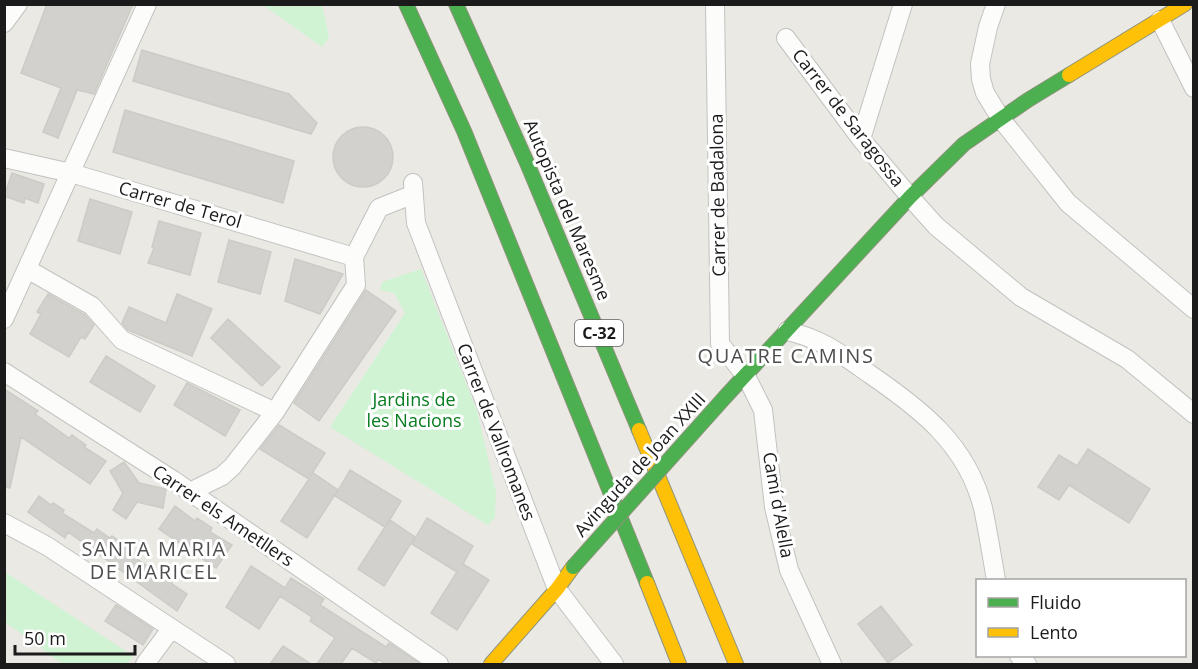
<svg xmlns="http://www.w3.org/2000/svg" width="1198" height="669" viewBox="0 0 1198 669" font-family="'Open Sans',sans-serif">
  <rect width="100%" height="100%" fill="#eae9e4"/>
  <path fill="#d0f3d4" d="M263,5H322L329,37L322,47Z
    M421,269L477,411L496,492L495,517L488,525L330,427L405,313L394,293L380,290L382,282Z
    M5,572L133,656L127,664H63L5,622Z"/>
  <path fill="#d2d1cd" stroke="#cdcbc5" stroke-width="1.5" d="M47,4H133L94,94L77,90L58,138L43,132L61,88L21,73Z
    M142,50L289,94L317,123L311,134L133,81Z
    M125,110L294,161L283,203L113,152Z
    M333 157a30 30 0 1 1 60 0a30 30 0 1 1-60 0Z
    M12,173L44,184L38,203L25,198L24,203L4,196Z
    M90,199L132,212L120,254L78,241Z
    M159,221L201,233L190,275L148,263L154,248L152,247Z
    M229,240L271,252L260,294L218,282Z
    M295,259L343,274L320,314L285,301Z
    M366,290L396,311L319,421L294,403Z
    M48,294L85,315L94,325L85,339L81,337L69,357L30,334L41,314L37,312Z
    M177,294L212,309L192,356L128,330L122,323L129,307L166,323Z
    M228,319L280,367L262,386L211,338Z
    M106,356L155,386L140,412L90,382Z
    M187,383L240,410L225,436L174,405Z
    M4,389L38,411L35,414L69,438L72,435L86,445L84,447L106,461L90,484L21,437L10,488L4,487Z
    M279,425L325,453L311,475L313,473L338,490L307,538L281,521L309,479L260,449Z
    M1088,449L1150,489L1129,523L1069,485L1059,500L1038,487L1059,455L1077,466Z
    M124,462L139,483L166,489L163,508L137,502L126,519L113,510L123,493L110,471Z
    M350,470L401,501L386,526L390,520L415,537L384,586L358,569L385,527L335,496Z
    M39,496L51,505L53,503L64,510L62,513L94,533L97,529L110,538L112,536L122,543L121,545L134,554L133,556L164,578L172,571V584L187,594L177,611L68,532L65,538L28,512Z
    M175,506L195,521L197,518L212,528L210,532L232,545L216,568L159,529Z
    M427,518L473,546L463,564L489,580L457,630L431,613L457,572L412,544Z
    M251,566L285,588L291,578L324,599L320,605L386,647L389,643L420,664H386L378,659L376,663L352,648L341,664H317L335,638L310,621L312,617L280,596L259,629L226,607Z
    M116,605L153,629L143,645L105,621Z
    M881,606L912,645L888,663L858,624Z
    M283,646L311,664H270Z"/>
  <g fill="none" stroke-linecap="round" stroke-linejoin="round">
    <defs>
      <path id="street" d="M715,4L720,344L746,376L763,410L774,507L789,570L832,664
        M996,4L988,27L980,64L981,79L985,93L1001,119L1068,203L1194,309
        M1160,20L1194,88
        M4,23L18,4
        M786,38L861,139L910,197L936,226L1021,297L1127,359L1194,414
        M861,139L903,4
        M4,158L71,173L354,257
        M413,183L416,223L557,589L614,664
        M27,269L92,306L122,340L275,412
        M4,319L147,4
        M787,331C823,339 841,354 871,375C922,410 967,445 983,508C988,532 992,557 996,580
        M4,372L173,480L439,664
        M190,492L222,476L232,467L275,412L356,285L354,257L379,208L414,194
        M4,523L47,546L226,664
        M1019,656L1027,664
        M145,664L171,629"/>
      <path id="fast" d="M406,4L464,131L647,583
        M456,4L527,163L639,430
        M726,396L910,197L964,144L1028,100L1069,75"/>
      <path id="slow" d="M1069,75L1185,4
        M639,430L736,664
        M647,583L679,664
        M491,664L557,589L573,567"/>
    </defs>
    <use href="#street" stroke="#c2c2c0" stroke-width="20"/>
    <use href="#fast" stroke="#8f947c" stroke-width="16"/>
    <use href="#slow" stroke="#8f947c" stroke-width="16"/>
    <use href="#street" stroke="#fcfcfb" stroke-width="18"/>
    <use href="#fast" stroke="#4caf50" stroke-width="14"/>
    <use href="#slow" stroke="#ffc107" stroke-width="14"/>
    <defs>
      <path id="fast-bridge" d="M573,567L726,396"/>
    </defs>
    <use href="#fast-bridge" stroke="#8f947c" stroke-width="16" stroke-linecap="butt"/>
    <use href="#fast-bridge" stroke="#4caf50" stroke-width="14"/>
  </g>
  <g text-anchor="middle" stroke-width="6" stroke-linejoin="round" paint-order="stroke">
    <rect fill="#fff" stroke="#5f5f5f" stroke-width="1.5" x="575" y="320" width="48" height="26" rx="4.5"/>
    <g font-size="16" font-weight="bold" fill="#1b1b1b">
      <text x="599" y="339">C-32</text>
    </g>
    <g font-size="18" fill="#1b1b1b" stroke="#fff">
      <text transform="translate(848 118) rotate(52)" y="6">Carrer de Saragossa</text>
      <text transform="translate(718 195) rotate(-91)" y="6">Carrer de Badalona</text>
      <text transform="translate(180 205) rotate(16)" y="6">Carrer de Terol</text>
      <text transform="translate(567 210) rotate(67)" y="6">Autopista del Maresme</text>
      <text transform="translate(496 432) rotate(69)" y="6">Carrer de Vallromanes</text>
      <text transform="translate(640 465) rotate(-48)" y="6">Avinguda de Joan XXIII</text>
      <text transform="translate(778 505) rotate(80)" y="6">Camí d'Alella</text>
      <text transform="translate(223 516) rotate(34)" y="6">Carrer els Ametllers</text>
    </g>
    <g font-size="18" fill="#077c20" stroke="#fff">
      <text x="414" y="406">Jardins de<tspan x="414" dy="21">les Nacions</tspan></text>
    </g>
    <g font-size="20" letter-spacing="1.5" fill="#4e4e4e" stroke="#fff">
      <text x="786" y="363">QUATRE CAMINS</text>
      <text x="154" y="556">SANTA MARIA<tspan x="154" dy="23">DE MARICEL</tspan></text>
    </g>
  </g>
  <rect width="1198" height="669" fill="none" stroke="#1b1b1b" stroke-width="12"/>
  <rect x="976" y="579" width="210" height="78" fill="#ffffff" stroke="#a4a4a4" stroke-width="1.5"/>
  <rect x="988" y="598" width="30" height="9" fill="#4caf50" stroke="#a4a4a4" stroke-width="1.5"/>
  <text x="1030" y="609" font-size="18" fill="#1b1b1b">Fluido</text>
  <rect x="988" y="628" width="30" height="9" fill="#ffc107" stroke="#a4a4a4" stroke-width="1.5"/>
  <text x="1030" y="639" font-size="18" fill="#1b1b1b">Lento</text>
  <path d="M15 645v9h120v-9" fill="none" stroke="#1b1b1b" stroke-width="3"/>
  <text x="24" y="645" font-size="18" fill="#1b1b1b" stroke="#ffffff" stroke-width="4.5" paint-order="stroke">50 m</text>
</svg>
